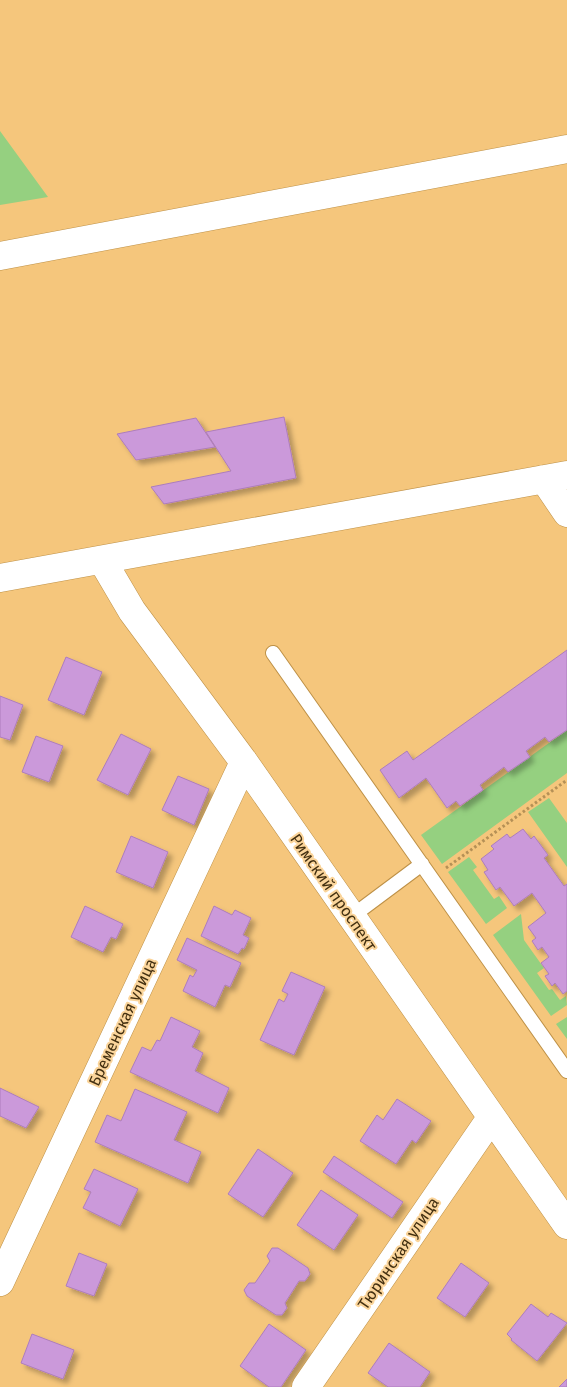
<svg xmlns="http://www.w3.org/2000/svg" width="567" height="1387" viewBox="0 0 567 1387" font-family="'Fira Sans',sans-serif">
  <defs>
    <filter id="shadow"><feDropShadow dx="4.5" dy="4.5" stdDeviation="2.5" flood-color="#0004"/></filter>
  </defs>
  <rect width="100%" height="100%" fill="#f5c67c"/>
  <path fill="#95d080" d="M0,131L48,197L0,205Z
    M567,730V773L442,864L421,835Z
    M549,798L567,823V867L528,812Z
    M469,857L477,867L473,870L494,899L499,896L507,908L486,924L448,872Z
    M521,914L524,940L544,968L537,973L549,990L552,989L560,1000L566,996L567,1005L551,1016L493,935Z
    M567,1017V1039L556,1024Z"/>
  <path fill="#cb99da" stroke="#ad7dbc" filter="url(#shadow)" d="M284,417L296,478L164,504L151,487L231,471L206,432Z
    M196,418L215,447L136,460L117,434Z
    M567,650V730L549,742L545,737L526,751L530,757L508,772L504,767L480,785L483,790L460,806L456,801L447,808L426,778L399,798L380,770L407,751L413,760Z
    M66,657L102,672L84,715L48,700Z
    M0,696L23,705L10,740L0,737Z
    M121,734L151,749L128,795L97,780Z
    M36,736L63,746L49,782L22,772Z
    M178,776L209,789L194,825L162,810Z
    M523,829L531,839L534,836L548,855L544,858L564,886L567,884V991L563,994L555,983L552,986L545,976L549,974L541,963L549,957L542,947L538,950L532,941L536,938L528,927L546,913L532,893L514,906L500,887L496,890L484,872L488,870L481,859L494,849L491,846L507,834L510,838Z
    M131,836L168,852L153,888L116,872Z
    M85,906L123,924L116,939L111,937L103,952L71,937Z
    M214,906L232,915L235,910L251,918L243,935L249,938L244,949L242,948L238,954L201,936Z
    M187,938L241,963L230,987L225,985L215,1007L183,991L190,975L193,977L197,970L177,960Z
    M291,972L325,987L294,1055L260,1040L279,999L284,1002L288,994L282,991Z
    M171,1017L200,1031L192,1047L203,1053L195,1071L229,1088L218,1113L130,1072L142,1047L151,1051L157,1040L160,1041Z
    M0,1088L39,1107L26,1128L0,1116Z
    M135,1089L187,1112L174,1140L201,1152L188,1183L95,1142L107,1115L121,1121Z
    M397,1099L431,1121L416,1143L412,1140L396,1164L360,1141L377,1115L383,1120Z
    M258,1149L293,1173L263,1217L228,1194Z
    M334,1156L403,1202L392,1218L323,1172Z
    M94,1169L138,1189L120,1226L83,1208L91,1192L84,1189Z
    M321,1190L358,1215L334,1250L297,1225Z
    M272,1248H278L308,1268L310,1274L305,1281H299L285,1303L287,1308L282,1315H276L247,1296L244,1290L249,1283H255L270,1261L267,1256Z
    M79,1253L107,1264L94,1296L66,1286Z
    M461,1263L489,1283L465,1317L437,1298Z
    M531,1304L548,1317L551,1313L567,1323L537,1361L511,1340L512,1339L507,1334Z
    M269,1324L306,1350L281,1387H269L240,1366Z
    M32,1334L74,1350L63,1379L21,1363Z
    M389,1343L430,1372L420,1387H388L368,1373Z
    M567,1379V1387H559Z"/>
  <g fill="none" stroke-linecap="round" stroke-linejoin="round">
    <defs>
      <path id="lane" d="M273,653L567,1071
        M351,917L422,864"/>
      <path id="street" d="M544,479L567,513
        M102,560L132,611L244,762L567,1225
        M0,578L567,475
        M0,1282L244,762
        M306,1387L491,1118"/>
      <path id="secondary" d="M0,256L567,149"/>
    </defs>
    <use href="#lane" stroke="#be9147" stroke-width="16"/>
    <use href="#street" stroke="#be9147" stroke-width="29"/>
    <use href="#secondary" stroke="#be9147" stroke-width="29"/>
    <path stroke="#b59056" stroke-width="3" stroke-dasharray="2.5 2.5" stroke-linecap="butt" d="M446,868L567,780"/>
    <use href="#lane" stroke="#fff" stroke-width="14"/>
    <use href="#street" stroke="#fff" stroke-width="28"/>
    <use href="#secondary" stroke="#fff" stroke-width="28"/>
  </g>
  <g text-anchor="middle" stroke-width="4" stroke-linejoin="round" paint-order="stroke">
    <g font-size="16" fill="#433011" stroke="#fbd59b">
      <text transform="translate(334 892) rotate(55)" y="6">Римский проспект</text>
      <text transform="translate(122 1022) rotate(-65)" y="6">Бременская улица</text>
      <text transform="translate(398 1253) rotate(-56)" y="6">Тюринская улица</text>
    </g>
  </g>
</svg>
